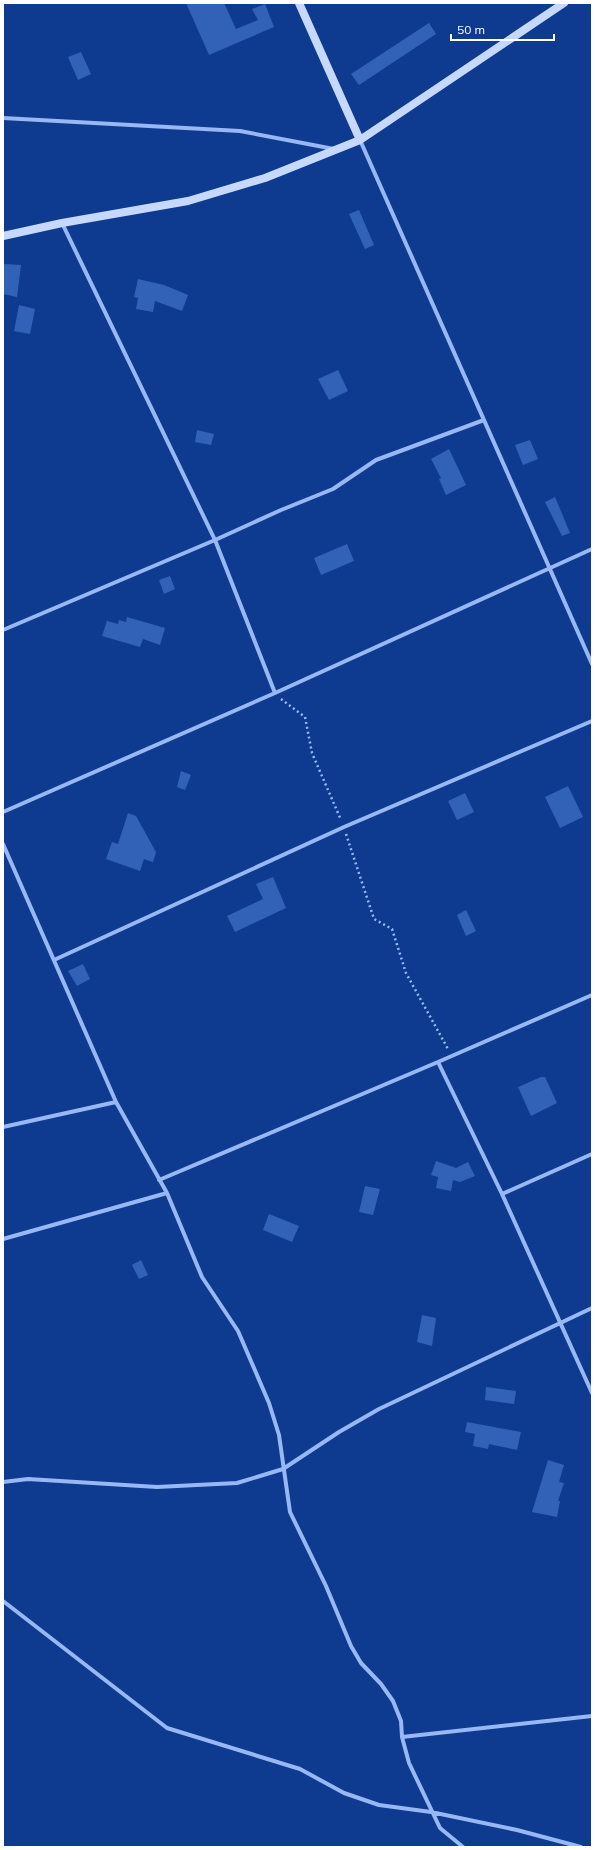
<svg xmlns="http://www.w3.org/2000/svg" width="595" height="1850" viewBox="0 0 595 1850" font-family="Mulish,sans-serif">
  <rect width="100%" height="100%" fill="#0e3b8f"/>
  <path fill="#3262b7" d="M186,3H224L236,29L258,20L252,9L265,4L274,27L209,55Z
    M429,23L436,34L359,85L351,74Z
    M81,52L91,74L78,80L68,57Z
    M359,210L374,245L365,249L349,214Z
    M4,264L21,265L17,297L3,294Z
    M138,279L164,285L188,295L182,311L155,301L153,312L136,309L138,298L134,297Z
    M19,305L35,309L30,334L14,331Z
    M338,370L348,391L329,400L318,379Z
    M197,430L214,434L211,445L195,442Z
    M530,440L538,459L523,465L515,445Z
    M449,449L466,485L446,495L439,479L441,478L431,459Z
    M555,497L570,533L562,536L545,502Z
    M347,544L354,561L321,575L314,558Z
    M170,576L175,589L164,594L159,580Z
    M127,617L165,628L160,645L143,639L140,647L102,636L107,621L118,624L119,620L126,622Z
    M181,771L191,775L185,790L177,787Z
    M568,786L583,817L560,828L545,797Z
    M465,793L474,812L457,820L448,801Z
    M128,813L136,816L156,852L153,862L144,859L140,871L106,859L112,842L118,844Z
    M273,877L286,908L235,932L227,916L263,899L256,884Z
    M466,910L476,931L466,936L457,915Z
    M83,964L90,979L77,986L68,971Z
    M545,1077L557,1103L531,1116L518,1087L541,1077Z
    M436,1161L456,1168L468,1162L475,1176L460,1182L453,1180L451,1191L436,1188L438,1177L431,1175Z
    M365,1186L380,1189L373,1215L359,1212Z
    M269,1214L299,1226L292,1242L263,1230Z
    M141,1260L148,1275L139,1279L132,1265Z
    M422,1315L436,1318L432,1346L417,1342Z
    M486,1387L516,1391L514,1404L485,1400Z
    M467,1422L521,1432L517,1450L489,1444L488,1449L473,1446L475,1434L465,1432Z
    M548,1460L564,1465L559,1482L564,1483L558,1501H560L557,1517L532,1512Z"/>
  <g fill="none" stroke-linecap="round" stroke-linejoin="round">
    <path stroke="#97b8f4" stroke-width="2.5" stroke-dasharray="2 3" stroke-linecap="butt" d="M281,699L305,717L312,753L341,820
      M346,834L374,919L392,929L406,973L448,1049"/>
    <path stroke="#97b8f4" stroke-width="4" d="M3,118L240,131L334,149
      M360,140L592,664
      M62,223L215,540L275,693
      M3,630L215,540L281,510L333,489L376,460L484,420
      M3,812L275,693L592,549
      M3,844L116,1102L167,1193L202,1277L238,1331L269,1403L279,1435L290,1512L326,1586L351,1646L361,1663L381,1684L393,1701L401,1721L402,1737L409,1763L440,1828L463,1847
      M54,960L344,827L592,721
      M438,1062L502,1194L592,1393
      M3,1127L116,1102
      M159,1180L438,1062L592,995
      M502,1194L592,1154
      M3,1239L167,1193
      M3,1482L28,1479L157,1487L237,1483L283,1469L339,1432L379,1409L592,1308
      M3,1601L167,1728L300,1769L344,1793L379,1805L431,1812L517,1830L581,1847
      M402,1737L592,1716"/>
    <path stroke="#c6d9fd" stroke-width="8" d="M299,3L360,140
      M3,236L62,223L188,201L265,178L360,140L564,3"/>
  </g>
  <rect width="595" height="1850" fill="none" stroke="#ffffff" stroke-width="8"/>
  <path d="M451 34v6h103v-6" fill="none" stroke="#ffffff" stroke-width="2"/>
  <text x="457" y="34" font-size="12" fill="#ffffff" stroke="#0e3b8f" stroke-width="3" paint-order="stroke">50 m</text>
</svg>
